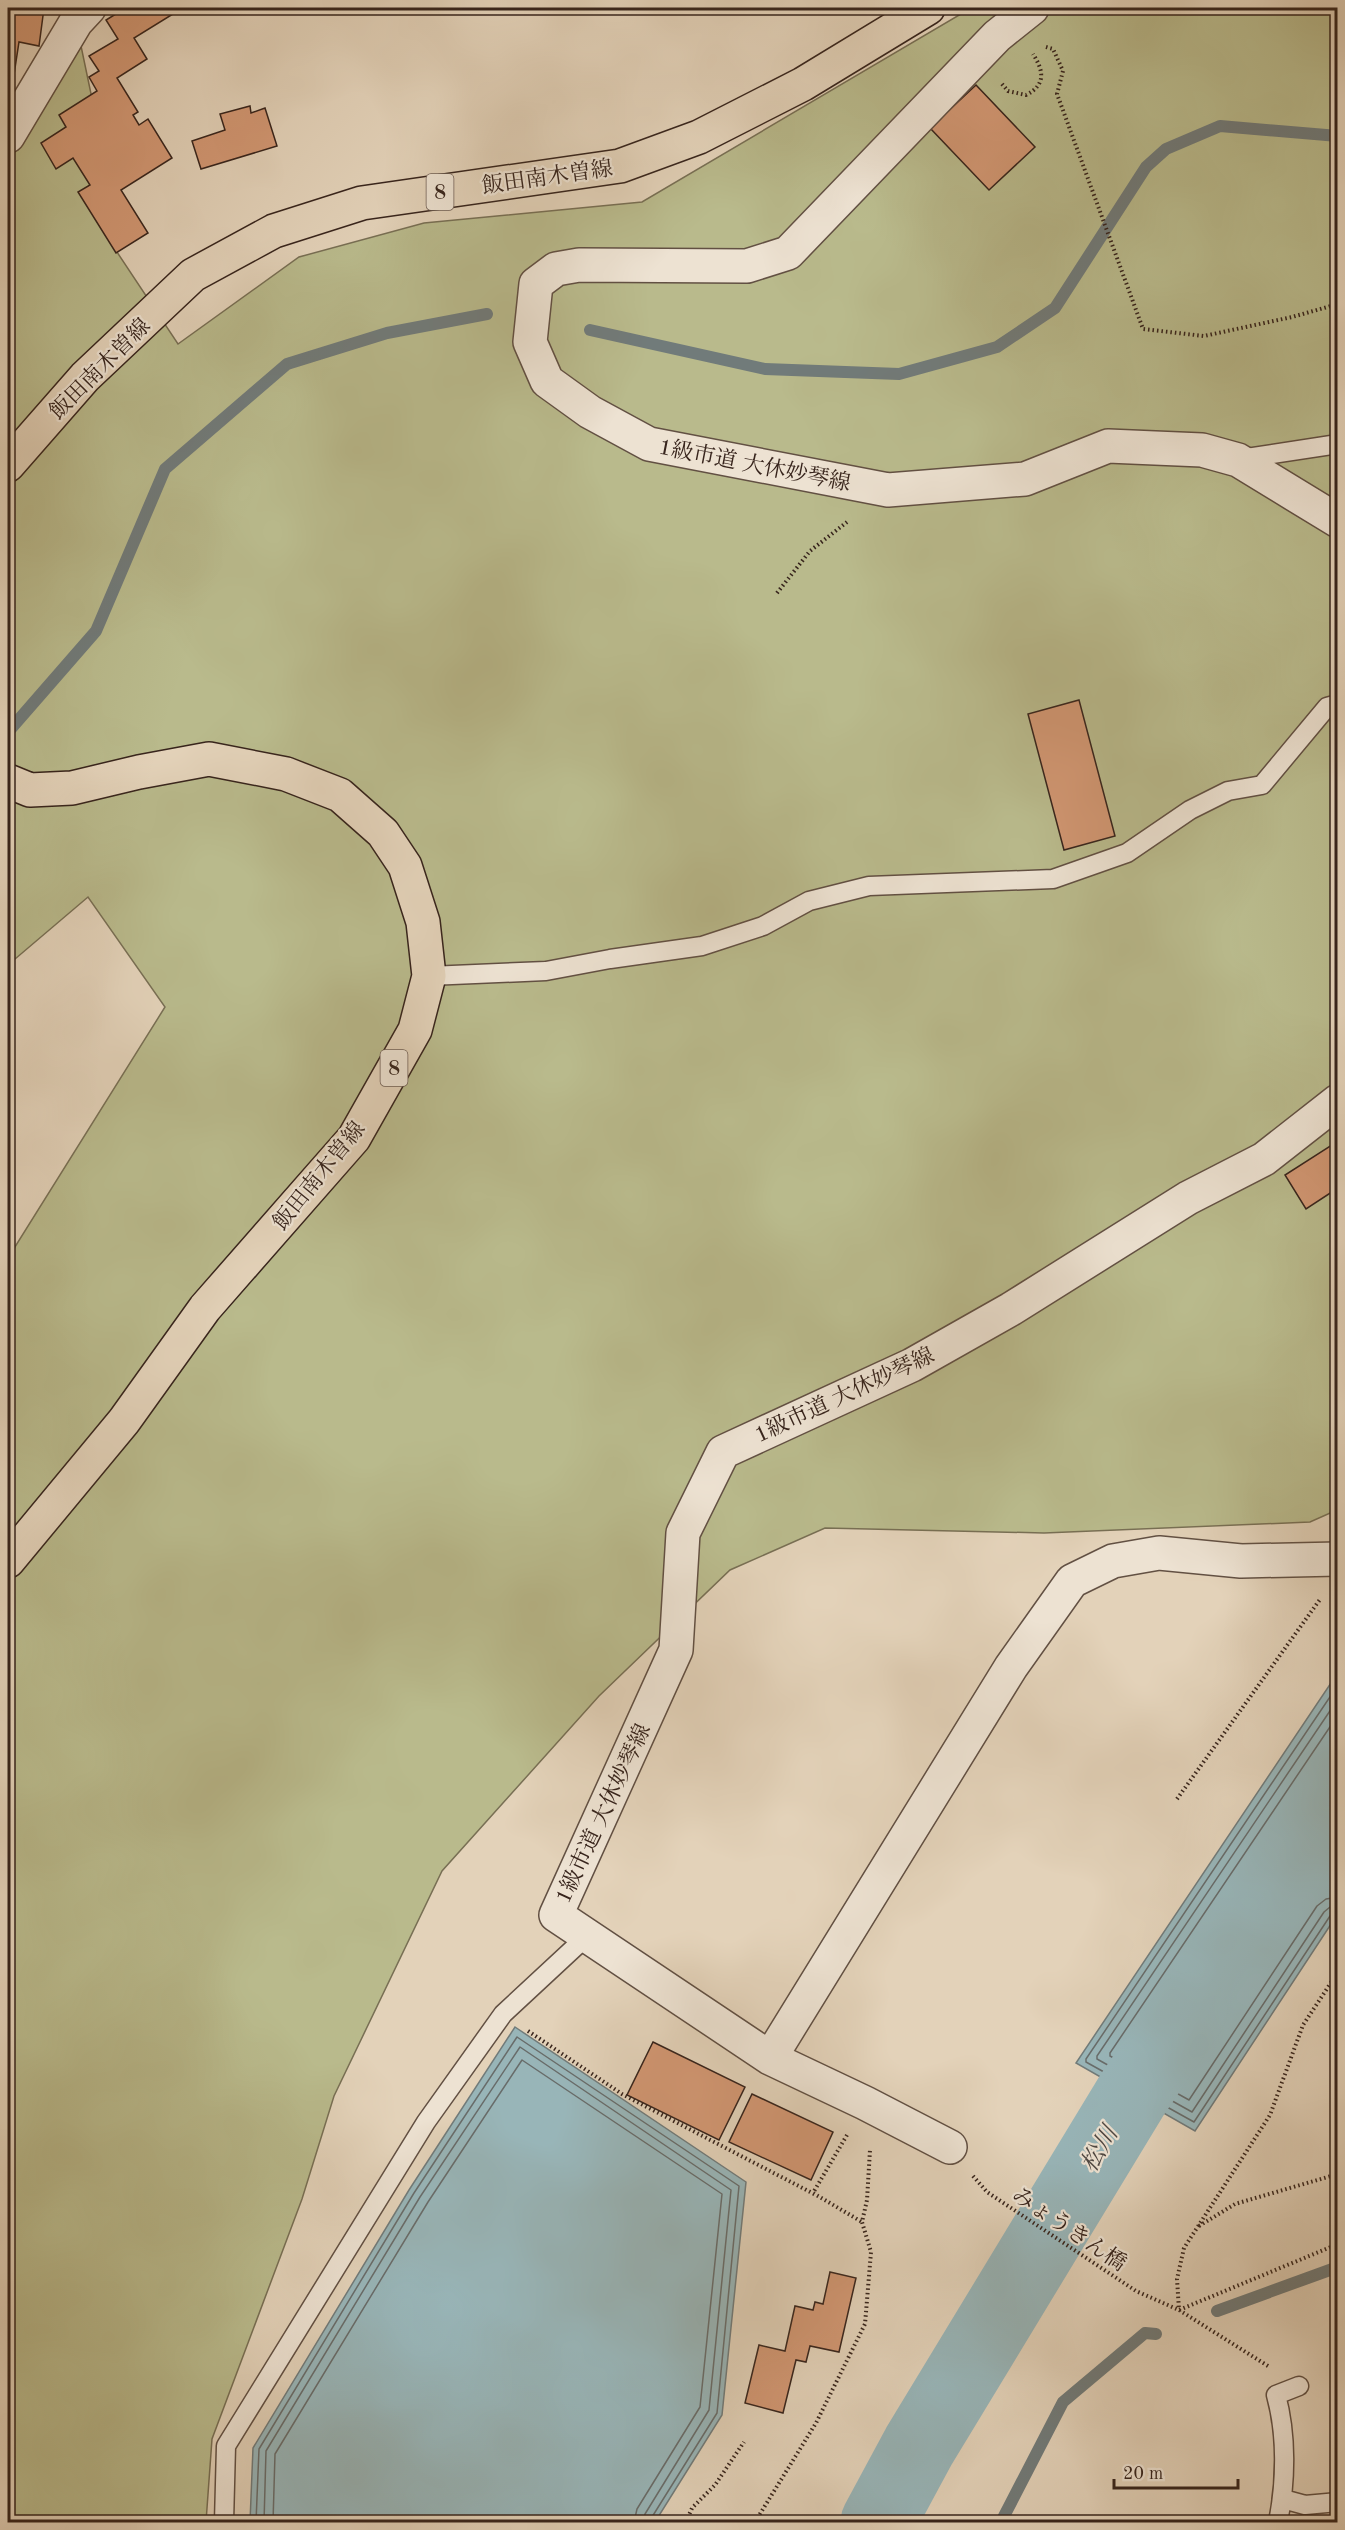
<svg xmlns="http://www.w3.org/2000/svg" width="1345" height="2530" viewBox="0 0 1345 2530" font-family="'Old Standard TT','Noto Serif JP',serif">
  <rect width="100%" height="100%" fill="#e3d2b9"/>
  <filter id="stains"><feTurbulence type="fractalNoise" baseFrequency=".00333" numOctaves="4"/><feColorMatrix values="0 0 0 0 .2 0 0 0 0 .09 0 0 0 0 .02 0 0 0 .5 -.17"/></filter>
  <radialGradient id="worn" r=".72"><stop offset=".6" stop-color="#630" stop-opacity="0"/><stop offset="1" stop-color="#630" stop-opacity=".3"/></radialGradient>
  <path fill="#b9ba8c" stroke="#786f54" stroke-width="1.5" d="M971,8H1337V1510L1310,1522L1044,1533L825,1528L730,1570L599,1696L442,1871L334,2096L302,2199L212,2439L206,2522H8V1258L165,1007L88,897L8,965V136L76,22L108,175L109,240L178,344L299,257L424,223L642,202Z"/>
  <path fill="#98b5b8" stroke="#717b7a" stroke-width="1.5" d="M1337,1674V1915L1195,2131L1076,2063Z
    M515,2027L746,2182L722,2415L655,2522H250L253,2448L409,2190Z"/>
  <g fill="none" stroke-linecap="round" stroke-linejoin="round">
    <path stroke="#686c6a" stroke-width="1.5" d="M1338,1685L1086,2059V2062L1194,2122L1330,1916L1338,1913
      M1338,1699L1097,2056V2059L1192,2112L1324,1912L1330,1907L1338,1906
      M1338,1715L1110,2053V2056L1189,2100L1317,1906L1326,1899L1338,1897
      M256,2522L259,2449L414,2193L517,2037L739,2186L717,2413L652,2517L651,2522
      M264,2522L266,2451L420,2197L520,2047L731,2190L709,2410L645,2514L643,2522
      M273,2522L275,2454L428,2202L522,2060L722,2194L700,2407L637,2509L634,2522"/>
    <path stroke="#717b7a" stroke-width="12" d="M590,330L765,369L899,374L997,347L1055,308L1146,167L1166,149L1220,126L1338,136
      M8,732L96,631L165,469L287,364L387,333L487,314
      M1217,2311L1338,2267
      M1001,2522L1063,2402L1145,2333L1156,2334"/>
    <path stroke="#98b5b8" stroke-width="75" d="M878,2522L919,2446L1132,2095L1190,2010"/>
  </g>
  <path fill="#d29773" stroke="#37241c" stroke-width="1.5" d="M8,8H44L39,46L19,42L13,81L8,80Z
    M123,8H169L173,14L134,38L147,59L117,78L138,112L133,115L139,125L148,119L172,158L121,190L148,233L116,253L78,192L90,185L73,158L56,169L41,143L66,127L59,115L97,91L89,77L99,71L89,56L118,39L106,20L124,9Z
    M976,85L1035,147L989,190L930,128Z
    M250,106L251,113L265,108L277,146L201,169L192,141L225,130L220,114Z
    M1079,700L1115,836L1064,850L1028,714Z
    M1338,1141V1188L1306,1209L1285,1175Z
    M653,2042L745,2087L719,2140L627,2095Z
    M752,2094L833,2132L811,2180L729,2142Z
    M830,2272L856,2278L839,2352L810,2346L806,2362L796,2360L783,2413L745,2403L759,2345L785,2351L795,2306L813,2310L815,2302L823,2304Z"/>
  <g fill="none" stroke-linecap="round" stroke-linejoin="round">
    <defs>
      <path id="service" d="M1240,459L1338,444
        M429,976L546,971L610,959L702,946L763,926L809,901L869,886L1053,879L1127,853L1190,810L1228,791L1262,785L1327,707L1338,704
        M1283,2499L1305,2505L1338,2502
        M224,2522L226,2446L426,2122L503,2014L587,1936
        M1278,2522C1286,2482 1287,2435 1276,2395L1299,2386"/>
      <path id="minor" d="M1032,8L997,36L788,253L747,266L579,265L556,269L536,284L530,342L547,381L590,412L649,444L888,490L1025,479L1108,446L1202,450L1238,460L1338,521
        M8,136L76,22L89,8
        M770,2058L1011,1667L1072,1581L1113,1561L1159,1553L1241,1561L1338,1559
        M950,2147L865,2103L770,2058L556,1915L676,1650L683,1533L723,1452L912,1365L1011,1309L1188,1198L1264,1159L1338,1101"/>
      <path id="primary" d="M8,465L85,377L193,275L274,231L362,203L620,166L699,137L803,84L928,8
        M8,781L30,790L72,788L139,772L209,759L286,774L340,795L383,833L405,866L423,922L429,976L415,1030L354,1138L205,1308L124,1421L8,1561"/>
    </defs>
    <use href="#service" stroke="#625043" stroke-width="21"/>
    <use href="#minor" stroke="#625043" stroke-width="36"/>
    <use href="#primary" stroke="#37241c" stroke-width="36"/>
    <path stroke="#37241c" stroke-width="4" stroke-dasharray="1.5 3" stroke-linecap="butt" d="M1046,47L1053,49L1063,71L1057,94L1143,329L1204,336L1292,317L1338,304
      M1002,84L1008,91L1026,95C1046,85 1044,71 1033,54
      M777,593L810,551L847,522
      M1177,1799L1321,1598
      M528,2031L622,2094L816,2195
      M847,2135L813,2193L862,2222
      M973,2176L987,2192L1136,2291L1179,2310L1338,2244
      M1199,2226L1235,2204L1338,2174
      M1268,2366L1179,2310L1177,2279L1184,2248L1270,2115L1303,2025L1338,1972
      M686,2522L692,2508L715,2485L744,2442
      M755,2522L816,2423L865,2324L871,2252L862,2222L867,2200L870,2150"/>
    <use href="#service" stroke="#ede2d2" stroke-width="18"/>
    <use href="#minor" stroke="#ede2d2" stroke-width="33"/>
    <use href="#primary" stroke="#e3d2b9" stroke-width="33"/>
  </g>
  <g text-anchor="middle" stroke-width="4.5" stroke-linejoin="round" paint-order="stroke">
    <g fill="#ede2d2" stroke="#6e5d53" stroke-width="1.5">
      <rect x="426.5" y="174" width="27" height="36" rx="4.5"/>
      <rect x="380.5" y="1050" width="27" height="36" rx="4.5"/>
    </g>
    <g font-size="21" font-weight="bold" fill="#37241c">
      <text x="440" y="199">8</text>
      <text x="394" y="1075">8</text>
    </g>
    <g font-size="22" fill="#37241c" stroke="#ede2d2">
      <text transform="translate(547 176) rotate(-8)" y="8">飯田南木曽線</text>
      <text transform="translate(99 368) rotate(-45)" y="8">飯田南木曽線</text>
      <text transform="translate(755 464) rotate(11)" y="8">1級市道 大休妙琴線</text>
      <text transform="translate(318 1175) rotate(-51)" y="8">飯田南木曽線</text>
      <text transform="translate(844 1394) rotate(-25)" y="8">1級市道 大休妙琴線</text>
      <text transform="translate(602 1813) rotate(-65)" y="8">1級市道 大休妙琴線</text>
      <text transform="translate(1070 2228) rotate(34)" y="8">みょうきん橋</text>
    </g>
    <g font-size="24" font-style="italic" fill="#4f4843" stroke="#ede2d2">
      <text transform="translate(1099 2149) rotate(-59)" y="8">松川</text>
    </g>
  </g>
  <rect width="1345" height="2530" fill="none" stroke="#e3d2b9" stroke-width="30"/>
  <rect x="9" y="9" width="1327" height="2512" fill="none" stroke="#37241c" stroke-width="3"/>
  <rect x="15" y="15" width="1315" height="2500" fill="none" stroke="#37241c" stroke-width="1.5"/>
  <path d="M1114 2479v9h124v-9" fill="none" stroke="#37241c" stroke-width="3"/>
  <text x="1123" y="2479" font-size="18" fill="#37241c" stroke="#ede2d2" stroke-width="4.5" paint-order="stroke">20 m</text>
  <rect width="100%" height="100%" filter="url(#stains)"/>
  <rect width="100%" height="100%" fill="url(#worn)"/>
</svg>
